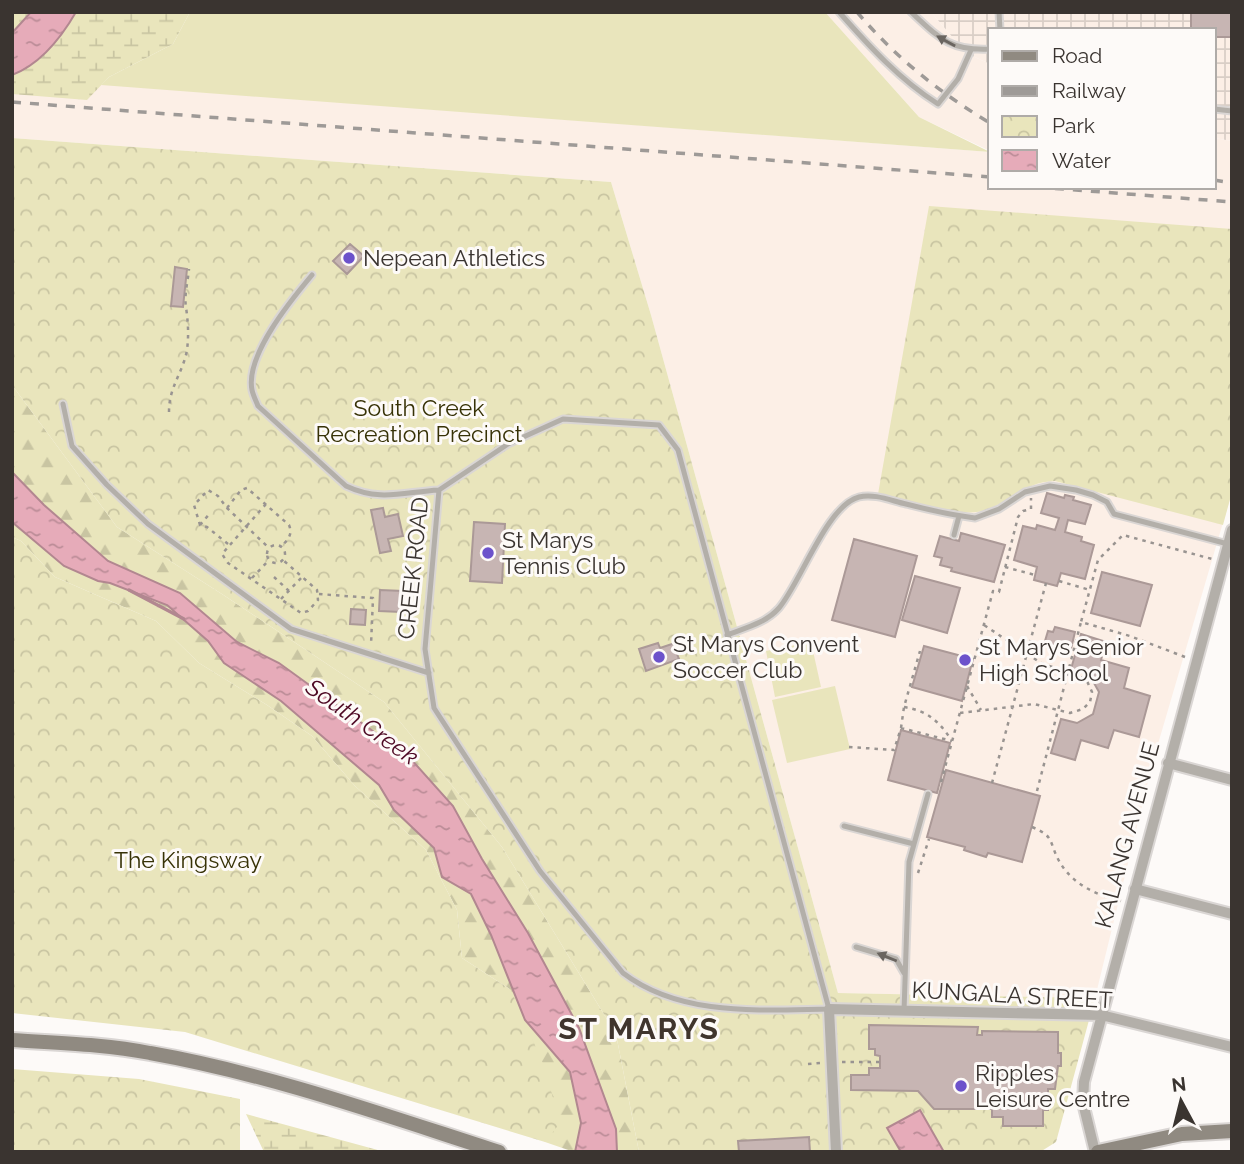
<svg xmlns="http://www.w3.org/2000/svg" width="1244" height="1164" viewBox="0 0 1244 1164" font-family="Raleway,sans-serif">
  <defs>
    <pattern id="industrial-grid" width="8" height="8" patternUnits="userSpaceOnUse" patternTransform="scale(1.75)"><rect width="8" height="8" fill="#fcefe6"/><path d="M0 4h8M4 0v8" fill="none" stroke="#d9cec6"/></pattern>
    <pattern id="forest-firs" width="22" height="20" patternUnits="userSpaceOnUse" patternTransform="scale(1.75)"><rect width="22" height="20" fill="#e9e5bc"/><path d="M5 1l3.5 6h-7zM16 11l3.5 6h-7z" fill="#c9c5a2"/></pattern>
    <pattern id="wetland-marsh" width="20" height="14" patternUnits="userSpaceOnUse" patternTransform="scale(1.75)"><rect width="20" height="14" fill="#e9e5bc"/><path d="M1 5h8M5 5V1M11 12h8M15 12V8" fill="none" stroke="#c9c5a2"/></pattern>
    <pattern id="park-crowns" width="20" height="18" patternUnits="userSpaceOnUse" patternTransform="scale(1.75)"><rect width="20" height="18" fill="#e9e5bc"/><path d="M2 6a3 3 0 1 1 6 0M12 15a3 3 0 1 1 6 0" fill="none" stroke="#c9c5a2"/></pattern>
    <pattern id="water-ripples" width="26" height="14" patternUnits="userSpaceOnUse" patternTransform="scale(1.75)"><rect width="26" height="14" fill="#e6abb9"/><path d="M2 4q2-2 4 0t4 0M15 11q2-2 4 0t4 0" fill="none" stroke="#bb8c97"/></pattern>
  </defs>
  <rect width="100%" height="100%" fill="#fdfaf8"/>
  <path fill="#fcefe6" d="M825,12H931L966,53L990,64V151L919,117Z
    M12,77L990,152V187H1214V138L1232,141V492L1153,761L1095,998L838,993L651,315L611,182L12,138Z"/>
  <path fill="url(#industrial-grid)" d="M931,12H1232V141L1214,138V30H990V64L966,53Z"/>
  <path fill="#e9e5bc" d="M190,12H825L919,117L990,152L101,85L109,77L173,44Z
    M811,642L821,687L775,697L766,651Z
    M835,686L850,749L787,763L772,700Z"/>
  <path fill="url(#forest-firs)" d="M12,385L117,527L225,596L384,702L502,847L616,1034L639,1152H574L545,1142L424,949L511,990L462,958L457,910L426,850L355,786L312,736L267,705L199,663L156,621L55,577L21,541L12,537Z"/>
  <path fill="url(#wetland-marsh)" d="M12,12H190L173,44L109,77L87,100L12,94Z
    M246,1114L385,1152H264Z"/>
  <path fill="url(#park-crowns)" d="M12,138L611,182L651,315L838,993L1095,998L1056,1142L1040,1152H639L616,1034L502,847L384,702L225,596L117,527L12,385Z
    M929,206L1232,229V492L1223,525L1055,481C1024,482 1012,501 986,510C962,519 905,500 878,494Z
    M12,537L21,541L55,577L156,621L199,663L267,705L312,736L355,786L426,850L457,910L462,958L511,990L544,1066L560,1123L545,1142L185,1032L12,1013Z
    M12,1069L139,1079L240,1099V1152H12Z"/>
  <path fill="url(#water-ripples)" stroke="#b28790" stroke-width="2" d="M31,12H76C61,38 41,64 12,75V33Z
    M12,472L44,505L108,561L180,593L237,642L279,663L410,758L453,806L482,859L528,933L579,1028L616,1129L617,1152H575L581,1123L570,1072L525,1020L491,935L471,894L442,877L434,848L394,810L379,785L281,701L224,663L208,641L167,605L110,583L98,581L64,566L12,522Z
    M920,1110L944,1152H901L887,1128Z"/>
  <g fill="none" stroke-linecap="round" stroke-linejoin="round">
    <path stroke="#b28790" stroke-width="3.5" d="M129,590L184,619"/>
  </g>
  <path fill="#c7b5b3" stroke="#ab9997" stroke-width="2" d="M1191,12H1232V37H1214V30H1191Z
    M350,244L364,256L347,274L333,261Z
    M175,267L187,269L183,307L171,306Z
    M1047,493L1064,498L1065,495L1074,497L1073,500L1091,505L1085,524L1068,520L1065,532L1082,537L1081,541L1094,545L1085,579L1061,573L1057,586L1034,580L1037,567L1014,560L1023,526L1036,529L1037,525L1055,530L1059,518L1041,513Z
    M383,508L385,517L398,514L403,536L388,539L391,551L380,553L371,510Z
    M474,522L505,524L502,583L470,581Z
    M961,533L1005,545L994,582L951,571L952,568L940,565L942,558L934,556L940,536L959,541Z
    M854,539L917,556L895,637L832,620Z
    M1102,572L1152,585L1140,626L1091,613Z
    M915,576L960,588L947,633L902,620Z
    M380,590L403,591L401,612L379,611Z
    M351,609L366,610L365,625L350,624Z
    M1055,627L1075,632L1070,653L1048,648L1050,642L1045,641L1048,631L1053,632Z
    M1081,634L1106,642L1101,660L1129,668L1124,688L1150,696L1139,737L1114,730L1108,748L1081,740L1075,760L1051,753L1061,719L1077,723L1093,714L1099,692L1089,674L1071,669Z
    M687,639L691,649L677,654L679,659L646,671L639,649L658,643L660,648Z
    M924,646L973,659L962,701L912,687Z
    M901,730L950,743L937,793L888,780Z
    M946,770L1040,796L1022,862L988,853L986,857L964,850L965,847L927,837Z
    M869,1025L978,1027L977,1035H982V1031L1058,1032V1053H1061V1066H1058L1055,1089H1048V1110H1043V1126H1003V1117H992V1109H934L918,1091L851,1090V1075H869V1068H880V1056L875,1055V1049H869Z
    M809,1137L810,1152H739L738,1141Z"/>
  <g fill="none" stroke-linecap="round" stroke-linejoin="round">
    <defs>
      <path id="lane" d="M839,12C869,46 900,80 938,104L958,79L971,50
        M911,12C939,38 950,51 990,49
        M999,12L1000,30
        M1214,109L1232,111
        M312,275C291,300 245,356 252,390C253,395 256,401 258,406L346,486C380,502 403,492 439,490
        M63,404L72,446L107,485L148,524L291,629L429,673
        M563,419L659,425L678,450L829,1009C760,1010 681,1017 623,973L540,871L434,708L425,649L439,490L508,444Z
        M954,535L959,516
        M727,635C745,628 766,623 779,608C801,582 827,505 859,497C874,493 892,501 906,504C929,510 952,515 975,518L999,509L1025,492L1050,486L1076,490L1093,495L1107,502L1114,514L1228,544
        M844,826L914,844
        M856,947L896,959L904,973
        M904,1011L909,862L928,794"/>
      <path id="street" d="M1168,763L1232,780
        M1135,889L1232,914
        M836,1152L829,1009L1101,1015L1232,1047
        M1095,1152L1083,1103L1084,1082L1232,530"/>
      <path id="secondary" d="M12,1040C58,1043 105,1044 150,1053C269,1074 384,1115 499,1152
        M1098,1152L1182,1134L1232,1131"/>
    </defs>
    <use href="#lane" stroke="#dad6d4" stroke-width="9"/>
    <use href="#street" stroke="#dad6d4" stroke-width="14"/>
    <use href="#secondary" stroke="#dad6d4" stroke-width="18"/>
    <path stroke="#999491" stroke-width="2.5" stroke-dasharray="3.5 5" stroke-linecap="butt" d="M169,412C169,386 183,373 187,350C189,334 188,322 186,307C184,295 188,281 189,269
      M266,504L222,554L228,563L301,613L308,611L318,600L317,590L283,560
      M227,508L241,490L247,488L289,525C293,535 288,539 281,547
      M200,525L211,512
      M228,544L207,527L200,525L194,505L208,490L218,496L227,508L269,548
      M267 554a9 9 0 1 1 18 0a9 9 0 1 1-18 0Z
      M1005,567L1035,575
      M274,577L289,591
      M252,578L269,560
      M1059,581L1090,590
      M319,594L373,598L371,645
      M281,599L302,577
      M1185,657L1130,636L1081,622L1098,560L1123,535L1212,559
      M967,686L981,710
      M904,707C928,711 939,721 952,741
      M960,713L1034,704L1070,713L1083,709L1090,702L1092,692L1086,679L1041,663L984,625
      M901,728L904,707L920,651
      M849,747L894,750L901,728L952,741
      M941,782L993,591L999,592L1018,517L1023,511L1031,509V498
      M992,783L1046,583
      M1037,791L1081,622
      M1032,827C1054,836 1049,841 1058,859C1071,884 1096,895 1121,901
      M918,873L929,839
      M842,1062H880
      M808,1064L821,1063"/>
    <use href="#lane" stroke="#b3afa9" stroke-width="5"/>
    <use href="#street" stroke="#b3afa9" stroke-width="10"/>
    <use href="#secondary" stroke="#908a81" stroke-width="14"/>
    <path stroke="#9e9a97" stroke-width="3.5" stroke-dasharray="9 9" stroke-linecap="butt" d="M857,12C895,57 940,93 990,123
      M12,102L990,177
      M1214,180L1232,183
      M1037,187L1232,202"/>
  </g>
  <defs><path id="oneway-solid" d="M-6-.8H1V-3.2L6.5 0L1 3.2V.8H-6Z" transform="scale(1.75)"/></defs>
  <g fill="#6a6560">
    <use href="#oneway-solid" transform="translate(946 41) rotate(-151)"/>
    <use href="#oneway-solid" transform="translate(887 957) rotate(-158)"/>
  </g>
  <g fill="#6c52cb" stroke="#fdfaf8" stroke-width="2.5">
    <circle cx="349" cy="258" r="7"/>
    <circle cx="488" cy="553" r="7"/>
    <circle cx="659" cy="657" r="7"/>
    <circle cx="965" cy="660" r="7"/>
    <circle cx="961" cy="1086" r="7"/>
  </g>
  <g text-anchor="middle" stroke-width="6" stroke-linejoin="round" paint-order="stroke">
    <g font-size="23" fill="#3a3430" stroke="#fdfaf8" text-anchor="start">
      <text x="363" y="266">Nepean Athletics</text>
      <text x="502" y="548">St Marys<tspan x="502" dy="26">Tennis Club</tspan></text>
      <text x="673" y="652">St Marys Convent<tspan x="673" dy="26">Soccer Club</tspan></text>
      <text x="979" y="655">St Marys Senior<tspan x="979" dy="26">High School</tspan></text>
      <text x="975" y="1081">Ripples<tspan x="975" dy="26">Leisure Centre</tspan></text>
    </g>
    <g font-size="23" fill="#373206" stroke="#fdfaf8">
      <text x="419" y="416">South Creek<tspan x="419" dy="26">Recreation Precinct</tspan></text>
      <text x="188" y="868">The Kingsway</text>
    </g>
    <g font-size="23" fill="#3a3430" stroke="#fdfaf8">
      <text transform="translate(413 568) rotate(-84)" y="8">CREEK ROAD</text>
      <text transform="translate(1127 835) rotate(-75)" y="8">KALANG AVENUE</text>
      <text transform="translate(1012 995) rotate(3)" y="8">KUNGALA STREET</text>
    </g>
    <g font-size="24" font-style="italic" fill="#4e0924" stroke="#fdfaf8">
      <text transform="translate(362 722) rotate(35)" y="8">South Creek</text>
    </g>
    <g font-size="30" font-weight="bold" letter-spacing="2" fill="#40352d" stroke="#fdfaf8">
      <text x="639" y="1039">ST MARYS</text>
    </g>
  </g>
  <rect width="1244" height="1164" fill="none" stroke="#3a3430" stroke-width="28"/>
  <rect x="988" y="28" width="228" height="161" fill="#fdfaf8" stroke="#afaba8" stroke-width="2"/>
  <rect x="1002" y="51" width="35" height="10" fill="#908a81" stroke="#afaba8" stroke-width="2"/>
  <text x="1052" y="63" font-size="21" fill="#3a3430">Road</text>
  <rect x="1002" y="86" width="35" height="10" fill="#9e9a97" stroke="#afaba8" stroke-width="2"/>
  <text x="1052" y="98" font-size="21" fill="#3a3430">Railway</text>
  <rect x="1002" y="116" width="35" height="21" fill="url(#park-crowns)" stroke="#afaba8" stroke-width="2"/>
  <text x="1052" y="133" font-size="21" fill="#3a3430">Park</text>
  <rect x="1002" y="150" width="35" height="21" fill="url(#water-ripples)" stroke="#afaba8" stroke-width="2"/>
  <text x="1052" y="168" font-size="21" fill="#3a3430">Water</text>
  <g transform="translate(1181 1101) rotate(353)" stroke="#fdfaf8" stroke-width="5" paint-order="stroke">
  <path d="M0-5L12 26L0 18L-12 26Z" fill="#3a3430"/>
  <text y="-10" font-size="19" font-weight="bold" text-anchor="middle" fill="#3a3430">N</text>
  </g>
</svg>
